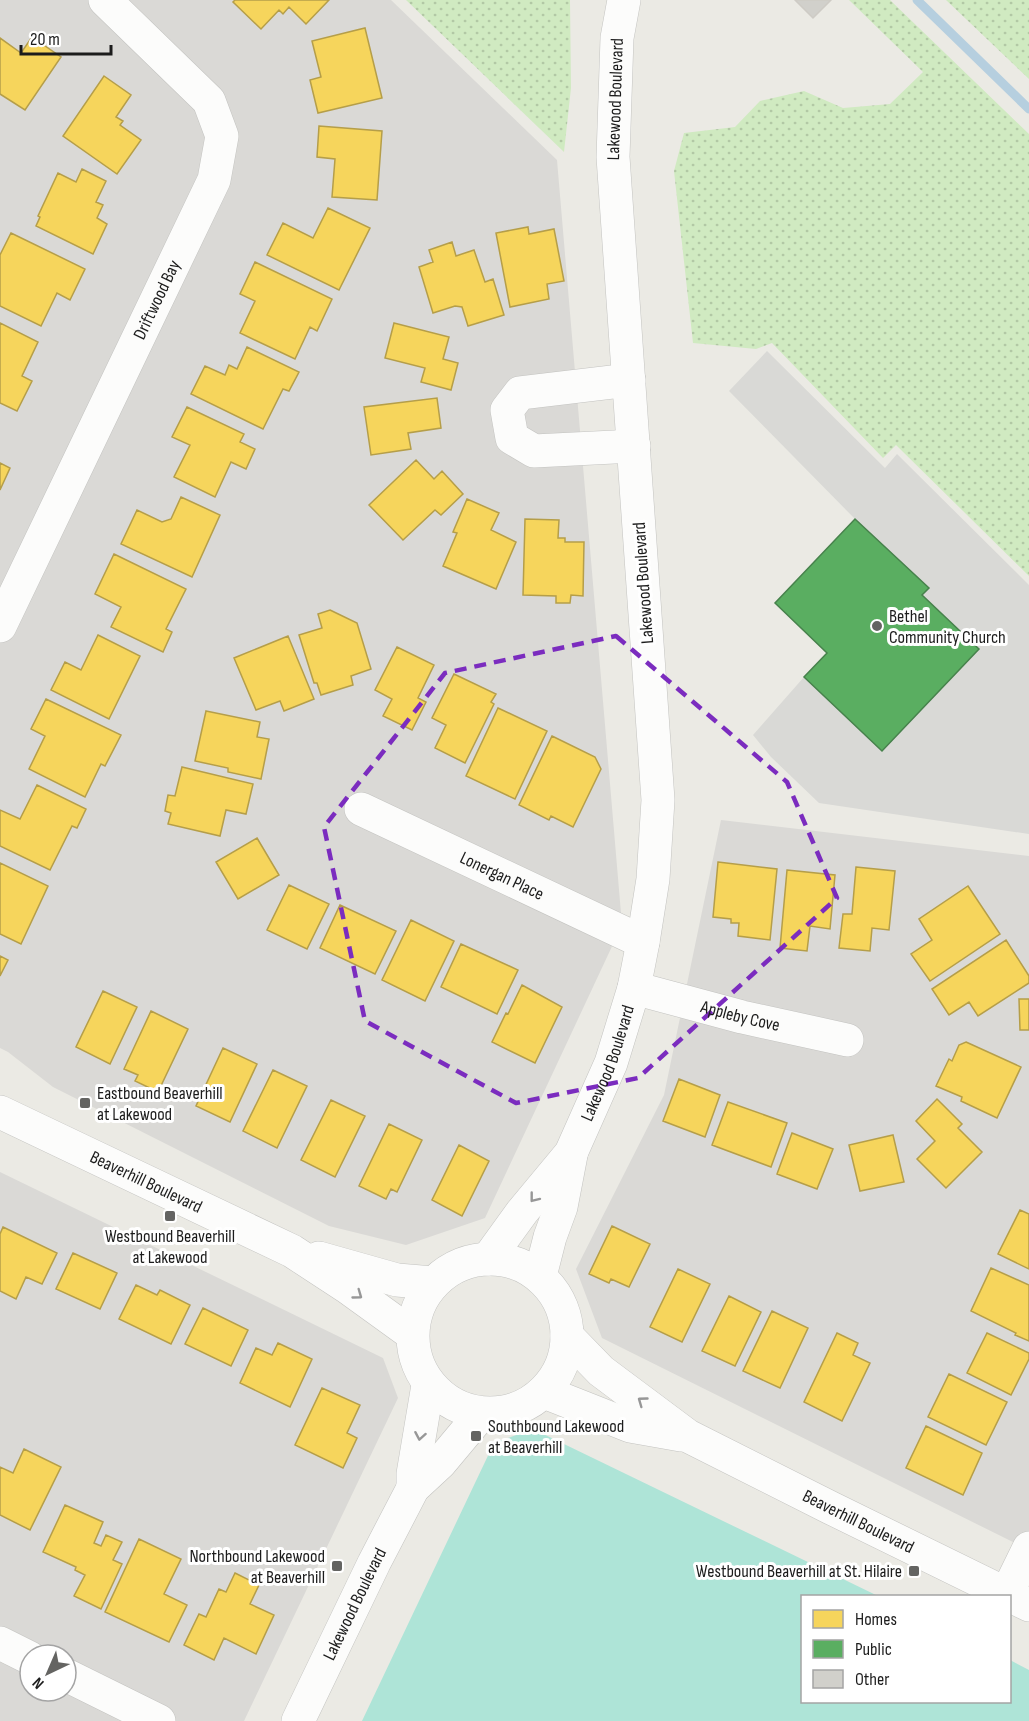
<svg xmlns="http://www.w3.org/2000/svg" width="1029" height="1721" viewBox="0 0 1029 1721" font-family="'Sofia Sans Condensed',sans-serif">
  <defs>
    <pattern id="grass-dots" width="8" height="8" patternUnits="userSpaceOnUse" patternTransform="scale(1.5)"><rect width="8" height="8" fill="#d0eac1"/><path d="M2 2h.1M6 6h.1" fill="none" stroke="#b2c8a5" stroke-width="1.8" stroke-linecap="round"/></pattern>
  </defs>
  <rect width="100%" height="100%" fill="#ebeae4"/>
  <path fill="#dad9d6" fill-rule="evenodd" d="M0,0H391L557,160L622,925L485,1218L406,1245L329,1226L53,1087L8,1052L0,1048Z
    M721,820L1029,856V1550L602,1338L576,1269L664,1095Z
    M0,1172L383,1358L398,1398L244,1721H0ZM30,1655H66V1691H30Z"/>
  <path fill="url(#grass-dots)" d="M406,0H570L571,88L564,152Z
    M849,0H890L1029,134V576L896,445L883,458L772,343L756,349L693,343L674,171L684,133L735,127L760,101L804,91L843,108L890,104L923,72Z
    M946,0H1029V79Z"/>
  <path fill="#aee4d7" d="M533,1429L878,1596H802V1702H1010V1660L1029,1670V1721H362L494,1443Z"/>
  <path fill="#d9d9d6" d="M767,351L885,468L897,454L1029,585V834L819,803L771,757L753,735L804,677L882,750L979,649L922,595L929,588L855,519L729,391Z"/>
  <path fill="#f6d55c" stroke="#b59e49" stroke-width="1.5" d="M235,0H329L306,24L289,7L283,14L279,10L261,29L233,2Z
    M365,28L382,98L318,113L310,80L321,77L312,41Z
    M32,37L61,57L25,110L0,94V38L21,53Z
    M104,76L131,95L116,117L123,121L120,125L141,140L117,174L63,136Z
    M319,126L382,131L377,200L332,197L335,159L317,157Z
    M82,169L106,181L96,202L103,205L97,218L107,224L93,254L36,226L40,217L38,216L58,173L76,182Z
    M328,208L370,228L339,290L267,255L283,223L313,238Z
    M528,227L529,234L554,229L564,281L547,284L549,299L510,307L496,233Z
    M11,233L85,269L70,300L57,293L41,326L0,306V255Z
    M452,242L456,256L474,250L485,282L493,279L504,315L468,326L462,307L455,306L433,313L419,267L433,262L429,250Z
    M255,262L332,299L317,331L310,327L295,359L240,333L255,301L240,294Z
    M0,323L38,342L22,376L32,381L17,411L0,403Z
    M394,323L449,337L443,359L458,363L451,390L421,382L425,368L385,358Z
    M247,347L299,372L289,391L283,389L263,429L191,394L205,366L225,375L229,365L237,369Z
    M437,398L441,428L408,433L411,449L371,455L364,407Z
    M187,407L244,434L240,442L255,449L246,469L231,462L215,497L174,477L190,445L172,437Z
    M416,460L434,479L442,471L463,494L441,515L435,510L403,540L369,505Z
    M0,463L10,468L0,490Z
    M181,497L220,515L192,577L121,544L137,510L162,522L171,519Z
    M467,499L499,513L491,530L516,542L496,589L443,566L457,533L453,532Z
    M525,519L559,520L558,538H565V542H584L583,596L571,595L570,603H556V596L523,595Z
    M114,554L186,589L166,629L172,632L163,652L111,627L121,607L95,594Z
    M330,610L357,623L371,669L351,676L353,685L321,695L317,683H314L299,635L322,628L318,614Z
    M98,635L140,656L109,719L51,690L65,662L81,670Z
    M288,636L314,699L284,711L280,701L256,710L234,658Z
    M397,647L434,665L418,698L426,702L412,730L383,716L392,699L375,690Z
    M454,674L496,694L491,702L494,704L465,763L435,748L446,725L432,718Z
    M46,699L121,735L105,766L101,764L85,797L29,769L45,736L31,729Z
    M498,708L547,731L515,799L466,776Z
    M206,711L260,722L257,737L269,739L261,779L228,772V768L195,761Z
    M552,736L595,757L601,769L573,827L551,816L549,820L519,805Z
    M182,767L253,784L246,814L226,810L220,836L168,824L171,813L165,811L168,795L175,796Z
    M37,785L86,809L77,828L72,826L50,870L0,846V810L20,819Z
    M257,838L279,875L238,899L216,862Z
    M718,862L777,869L770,940L738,936L739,923H731V919L713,917Z
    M0,863L48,886L21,944L0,934Z
    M856,867L895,871L889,930L872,928L870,951L839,948L843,914H852Z
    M787,870L835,875L830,929L810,926L807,951L780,948Z
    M289,885L329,904L307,949L267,930Z
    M968,886L1000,934L930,981L911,954L932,940L919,919Z
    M340,905L396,931L375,974L320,948Z
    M411,920L454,941L425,1001L382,980Z
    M1006,940L1029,976V983L978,1016L969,1002L949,1015L932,989Z
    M461,944L518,970L497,1014L441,987Z
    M0,956L8,960L0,976Z
    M522,985L562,1007L535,1063L492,1042L506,1013L508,1014Z
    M103,991L137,1007L110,1064L76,1047Z
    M1019,999H1029V1030H1020Z
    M151,1011L188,1029L158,1092L135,1081L138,1075L124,1069Z
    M966,1042L1021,1067L997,1118L961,1101L962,1097L936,1086L949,1059L952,1061L959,1045Z
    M223,1048L257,1064L230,1122L196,1106Z
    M273,1070L307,1086L277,1148L243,1131Z
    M679,1079L720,1095L705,1137L663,1121Z
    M937,1099L962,1124L958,1128L982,1152L946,1188L917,1159L935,1141L916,1121Z
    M331,1100L365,1116L335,1177L301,1160Z
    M728,1102L787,1123L771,1167L712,1145Z
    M389,1124L422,1140L397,1192L391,1189L386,1199L359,1186Z
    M792,1133L833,1149L817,1189L777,1174Z
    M893,1135L904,1182L860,1191L849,1145Z
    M459,1145L489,1161L462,1216L432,1200Z
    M1020,1210L1029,1214V1269L998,1254Z
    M612,1226L650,1244L629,1287L611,1279L609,1283L589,1274Z
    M3,1227L57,1253L42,1284L26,1277L16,1299L0,1291V1234Z
    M73,1253L117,1273L100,1309L56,1289Z
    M991,1268L1029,1285V1341L1015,1335L1016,1333L971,1311Z
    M678,1269L710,1284L682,1342L650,1327Z
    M136,1285L157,1295L160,1290L190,1305L171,1344L119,1319Z
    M729,1296L761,1312L735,1366L702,1351Z
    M203,1308L248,1330L231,1366L185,1344Z
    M772,1311L808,1328L780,1388L743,1371Z
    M837,1333L858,1343L853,1355L870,1363L842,1421L804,1402Z
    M987,1333L1029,1353V1359L1011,1395L967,1373Z
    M278,1343L312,1359L290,1407L240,1383L256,1348L272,1355Z
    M949,1374L1007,1402L986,1445L928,1417Z
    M322,1388L360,1405L347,1433L357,1438L343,1468L295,1445Z
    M926,1426L982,1453L963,1495L906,1468Z
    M24,1449L61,1467L30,1530L0,1515V1467L13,1473Z
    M65,1505L103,1522L94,1543L101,1546L106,1535L122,1542L113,1560L122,1564L101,1609L74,1596L85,1575L75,1570L76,1567L43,1552Z
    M139,1539L181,1559L164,1594L187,1605L169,1642L105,1612Z
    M235,1573L259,1585L250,1604L274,1615L256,1654L224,1638L214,1660L184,1645L199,1614L206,1617L219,1589L226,1592Z"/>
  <path fill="#5aae61" stroke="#47824c" stroke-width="1.5" d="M855,519L929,588L922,595L979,649L882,751L804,677L827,653L775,603Z"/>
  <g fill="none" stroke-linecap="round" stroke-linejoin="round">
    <path stroke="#b6cfdf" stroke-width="9" d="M917,0L1029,109"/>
  </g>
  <path fill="#d1d0cb" stroke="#cecbc5" stroke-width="1.5" d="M795,0H831L813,18Z"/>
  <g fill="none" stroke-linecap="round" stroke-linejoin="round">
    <defs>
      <g id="minor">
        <path d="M629,380L520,393L507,410L512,438L534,451L634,446"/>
        <path id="s1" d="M0,626L214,180L222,136L209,101L105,0"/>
        <path id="s2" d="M361,809L643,942"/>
        <path id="s3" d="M634,988L742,1017L847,1040"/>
        <path d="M1007,1593L1029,1548"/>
        <path d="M0,1643L30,1658"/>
        <path d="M66,1675L159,1721"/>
      </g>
      <g id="tertiary">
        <path id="s4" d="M0,1112L292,1251L347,1287L412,1334"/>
        <path d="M319,1258L397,1280L433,1283"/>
        <circle cx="490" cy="1336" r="77"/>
        <path id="s5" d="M488,1259L522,1212L571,1153L611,1063L634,988L643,942L653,879L658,800L613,157L617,38L624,0"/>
        <path d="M540,1276L550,1237L561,1207L571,1155"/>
        <path id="s6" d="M567,1336L601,1371L688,1436L831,1508L1029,1605"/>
        <path d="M544,1392L630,1426L681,1435"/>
        <path d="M413,1488V1474L428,1385"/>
        <path id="s7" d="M298,1721L374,1563L413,1488L440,1463L481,1414"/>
      </g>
    </defs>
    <use href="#minor" stroke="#c3c3c0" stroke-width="34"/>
    <use href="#tertiary" stroke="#c3c3c0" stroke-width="34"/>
    <use href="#minor" stroke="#fcfcfb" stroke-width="33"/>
    <use href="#tertiary" stroke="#fcfcfb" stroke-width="33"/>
  </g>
  <defs><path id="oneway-chevron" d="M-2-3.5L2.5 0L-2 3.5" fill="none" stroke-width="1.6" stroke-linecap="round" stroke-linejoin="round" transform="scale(1.5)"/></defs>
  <g stroke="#979797">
    <use href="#oneway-chevron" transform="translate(534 1198) rotate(128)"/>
    <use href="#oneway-chevron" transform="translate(358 1295) rotate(36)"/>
    <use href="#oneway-chevron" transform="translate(642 1401) rotate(-144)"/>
    <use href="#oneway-chevron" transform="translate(420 1436) rotate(100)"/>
  </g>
  <path fill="none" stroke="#7b2cbf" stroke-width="4.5" stroke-dasharray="12 8" stroke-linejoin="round" d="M616,636L787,782L837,898L638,1078L516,1103L365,1021L324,827L445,673Z"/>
  <g fill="#646462" stroke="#fff" stroke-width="2">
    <circle cx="877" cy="626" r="6"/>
    <rect x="79" y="1097" width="12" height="12" rx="3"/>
    <rect x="164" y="1210" width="12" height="12" rx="3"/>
    <rect x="470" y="1430" width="12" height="12" rx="3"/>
    <rect x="331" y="1560" width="12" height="12" rx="3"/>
    <rect x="908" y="1565" width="12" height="12" rx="3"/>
  </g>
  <g text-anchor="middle" stroke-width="6" stroke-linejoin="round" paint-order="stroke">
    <g font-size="18" fill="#1c1c1c" stroke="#fff">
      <text dy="6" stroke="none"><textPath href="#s5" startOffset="1204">Lakewood Boulevard</textPath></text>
      <text dy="6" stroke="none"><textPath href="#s1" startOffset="362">Driftwood Bay</textPath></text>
      <text transform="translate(643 583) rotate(-94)" y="6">Lakewood Boulevard</text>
      <text dy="6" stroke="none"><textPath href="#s2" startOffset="156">Lonergan Place</textPath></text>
      <text dy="6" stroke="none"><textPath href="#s3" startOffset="110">Appleby Cove</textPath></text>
      <text dy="6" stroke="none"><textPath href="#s5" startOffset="232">Lakewood Boulevard</textPath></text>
      <text dy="6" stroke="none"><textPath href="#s4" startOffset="162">Beaverhill Boulevard</textPath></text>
      <text dy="6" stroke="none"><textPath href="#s6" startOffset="348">Beaverhill Boulevard</textPath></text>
      <text dy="6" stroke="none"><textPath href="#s7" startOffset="130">Lakewood Boulevard</textPath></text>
    </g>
    <g font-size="18" fill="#1c1c1c" stroke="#fff" text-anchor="start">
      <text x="889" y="622">Bethel<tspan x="889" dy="21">Community Church</tspan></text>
      <text x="97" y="1099">Eastbound Beaverhill<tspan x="97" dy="21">at Lakewood</tspan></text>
      <text x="170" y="1242" text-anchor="middle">Westbound Beaverhill<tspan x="170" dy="21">at Lakewood</tspan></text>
      <text x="488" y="1432">Southbound Lakewood<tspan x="488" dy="21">at Beaverhill</tspan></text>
      <text x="325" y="1562" text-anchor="end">Northbound Lakewood<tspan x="325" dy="21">at Beaverhill</tspan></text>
      <text x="902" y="1577" text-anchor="end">Westbound Beaverhill at St. Hilaire</text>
    </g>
  </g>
  <rect x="801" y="1595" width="210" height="108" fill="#ffffff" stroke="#a4a4a4" stroke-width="1.5"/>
  <rect x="813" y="1610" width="30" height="18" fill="#f6d55c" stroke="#a4a4a4" stroke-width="1.5"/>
  <text x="855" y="1625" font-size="18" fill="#1c1c1c">Homes</text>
  <rect x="813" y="1640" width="30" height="18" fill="#5aae61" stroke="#a4a4a4" stroke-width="1.5"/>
  <text x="855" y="1655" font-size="18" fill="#1c1c1c">Public</text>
  <rect x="813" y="1670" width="30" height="18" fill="#d1d0cb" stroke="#a4a4a4" stroke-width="1.5"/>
  <text x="855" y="1685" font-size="18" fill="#1c1c1c">Other</text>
  <g transform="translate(48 1673) rotate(224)"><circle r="28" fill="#ffffff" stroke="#a4a4a4" stroke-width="1.5"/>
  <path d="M0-4.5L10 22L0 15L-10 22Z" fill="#646462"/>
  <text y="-9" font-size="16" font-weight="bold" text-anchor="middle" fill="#1c1c1c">N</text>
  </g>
  <path d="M21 45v9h90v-9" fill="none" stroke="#1c1c1c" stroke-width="3"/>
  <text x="30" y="45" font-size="18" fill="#1c1c1c" stroke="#ffffff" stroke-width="4.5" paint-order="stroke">20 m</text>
</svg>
